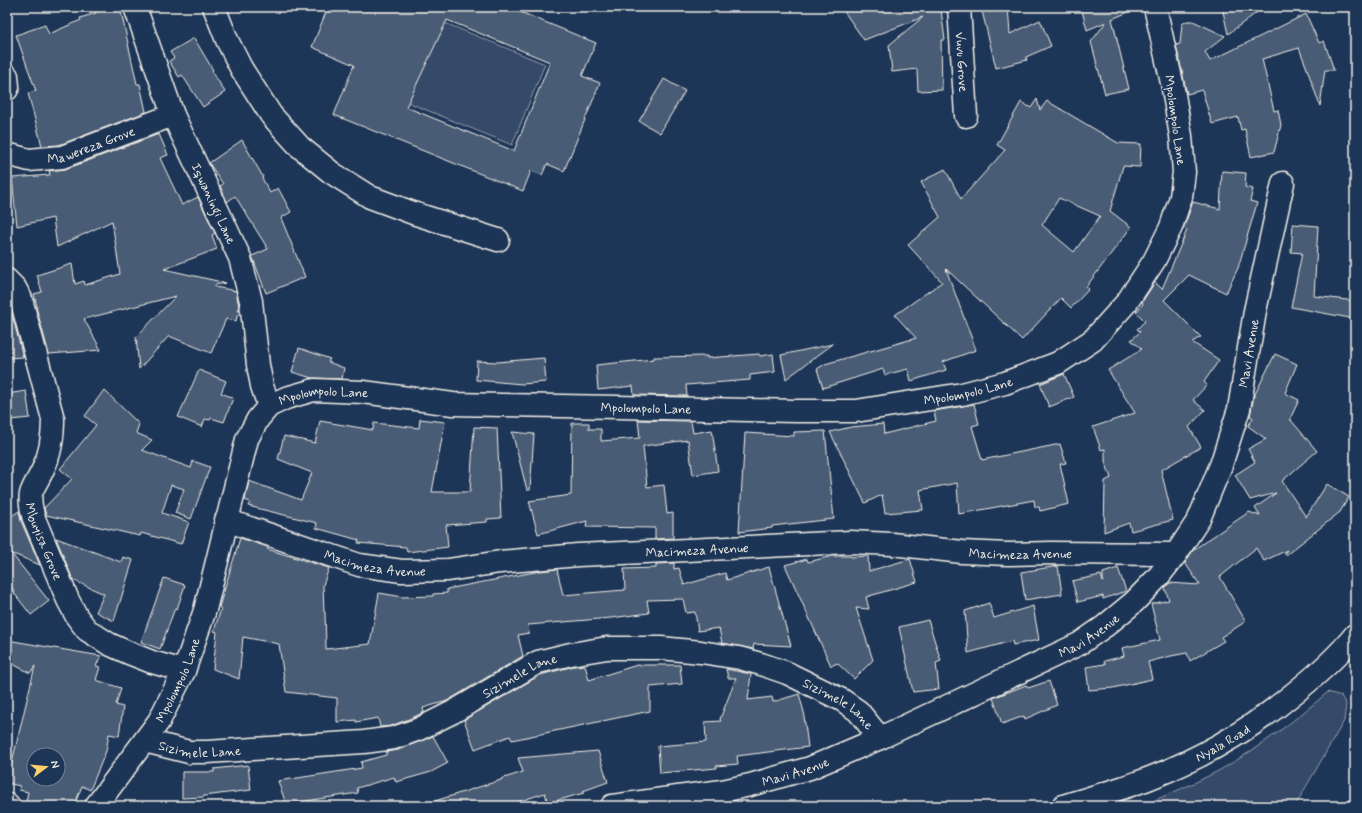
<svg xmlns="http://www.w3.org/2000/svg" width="1362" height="813" viewBox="0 0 1362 813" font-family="Mynerve,sans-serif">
  <rect width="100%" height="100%" fill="#1d3557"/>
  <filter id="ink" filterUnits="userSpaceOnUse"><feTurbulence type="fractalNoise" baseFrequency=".025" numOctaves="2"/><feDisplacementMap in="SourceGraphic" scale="8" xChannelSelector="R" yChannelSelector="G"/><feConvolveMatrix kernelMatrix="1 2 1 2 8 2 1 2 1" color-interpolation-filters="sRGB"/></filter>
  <g filter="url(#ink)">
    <path fill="#354a67" stroke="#949ea8" d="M418,12L545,64L512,145L385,93Z
      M1328,692L1341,696L1346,704L1344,721L1295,806H1140C1167,795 1194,784 1220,770C1259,748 1294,721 1328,692Z"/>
    <path fill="#485b74" stroke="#f4f1e8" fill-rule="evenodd" d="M95,7H120L137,84H140L146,112L59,145L42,146L28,93L36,91L16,35L45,25L49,34L81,20L80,18L96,13Z
      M328,7H508L596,43L582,76L600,83L564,171L547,164L542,175L531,171L523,191L334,115L354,65L312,47ZM447,20L550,62L514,151L406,107Z
      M841,7H944L945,9L941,10L945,40H941L942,90L918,91L917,69L892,72L889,45L923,17L864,40Z
      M981,7H1008L1010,34L1040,20L1051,46L1026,57L1027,60L996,68Z
      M1081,7H1140L1112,19L1129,89L1105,94L1091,42L1106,22L1087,30Z
      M1222,7H1264L1228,34Z
      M1306,14L1319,43L1324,41L1334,70H1325L1320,106L1306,66L1299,48L1262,59L1274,111L1278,110L1281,125L1274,152L1251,157L1245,129L1241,130L1238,117L1212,124L1202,90L1187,94L1176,45L1180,44L1182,24L1187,21H1193L1225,36L1205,52L1210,61Z
      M194,38L213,70L212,71L225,92L203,107L182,75L179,77L169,61L174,58L170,52Z
      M664,79L685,91L660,133L639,121Z
      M1037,99L1040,110L1047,101L1118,143L1141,144L1140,167L1123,166L1110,211L1131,227L1086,287L1089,289L1071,308L1061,298L1022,340L946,269L976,350L943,362L946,370L911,381L908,369L885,375L883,369L823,388L817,369L825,364L916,338L895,315L942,282L908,245L940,217L921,182L945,169L961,199L1005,150L997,145L1021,102L1031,108ZM1059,198L1100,216L1074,252L1042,225Z
      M159,134L168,155L160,158L182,205L198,197L215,233L212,235L217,249L164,269L226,283L215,285V287L236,291L239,307L236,321L226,319L211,353L169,336L139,369L136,337L176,296L84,319L101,350L49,354L36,307H37L34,294L42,292L37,275L72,264L75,284L84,281L85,285L120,274L112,221L57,247L53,218L17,226L12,178L50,175L49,171L66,169Z
      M242,140L263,177L262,178L270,193L278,188L291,212L281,218L305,277L266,293L252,256L268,249L235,196L227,202L220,186L223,184L209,163Z
      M1222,171L1246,173L1245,187L1253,189L1250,201L1257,203L1238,268L1226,293L1189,275L1164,300L1201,337L1192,342L1219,360L1204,382L1207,385L1193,400L1205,410L1189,427L1201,447L1161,470L1173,520L1131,531L1129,523L1104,532L1105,481L1111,478L1105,461V449L1101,450L1093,427L1135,413L1108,370L1142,349L1131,340L1140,332L1137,329L1145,321L1136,312L1143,304L1142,302L1155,282L1162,289L1187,230L1183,229L1193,202L1220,209Z
      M1293,224L1318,226L1314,296L1355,301V319L1291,307L1302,253L1291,252Z
      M7,310H11L23,357L7,358Z
      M833,344L786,379L781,355Z
      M299,348L330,359L328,362L344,368L342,379L312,378L292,372Z
      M759,354L760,356L773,354L775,372L750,375V380L686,385L687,396L634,395L633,386L598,390L596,365L654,359V357L707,356V358Z
      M1275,354L1297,364L1285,393L1299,400L1290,419L1317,451L1282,481L1306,517L1327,484L1349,497L1340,512L1286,555L1284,554L1287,550L1264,561L1256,548L1220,577L1245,620V622L1221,637L1224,641L1190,661L1187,653L1171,656L1148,662L1152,679L1113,688L1089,690L1086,667L1105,664L1104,661L1124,656L1122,648L1160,640L1151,604L1169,600L1165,588L1169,583L1200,585L1185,563L1193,550L1249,512L1260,516L1255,508L1276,493L1250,500L1235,475L1255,462L1248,449L1266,439L1248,426L1253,418L1250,416L1254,396Z
      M544,358L546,382L522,384L476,380L477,361L497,362Z
      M199,370L226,381L221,393L233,398L224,422L211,418L210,420L205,419L202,427L178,417Z
      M1064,374L1074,397L1049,407L1040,384Z
      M104,390L139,424L136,433L152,440L142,450L191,468L193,461L210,467L191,519L175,513L184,489L171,485L162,513L189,522L181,544L141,533L140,536L46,515L44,508L72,479L60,469L96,425L85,416Z
      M26,391L30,418L10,420L9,412L7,413V394Z
      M974,404L979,424L972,426L982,460L1060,444L1066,463L1060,464L1069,504L1040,511L1039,507H1035L1034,500L959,514L957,483L920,490L923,510L885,513L882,495L865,503L830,432L851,427L883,424L884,434L936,421L934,411Z
      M420,419L445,422L432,492H470L474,427L497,428L501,518L487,519V522L446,525L448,547L407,552L406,547L358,543L359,540L316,528L317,523L248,506L250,502L245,500L249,481L301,500L312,473L278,459L284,436L315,443L320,421L373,430L374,423L419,428Z
      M638,420L691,421L693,433L712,430L718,471L693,475L688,440L643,446L647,487L664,485L667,514L673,513V538L655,539V528L586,527L587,521L538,534L529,501L571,495L572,423H589V429H601V441L640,438Z
      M825,431L834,519L772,526V528L739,532L745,433L794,436V432Z
      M512,432L534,434L530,490H527Z
      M19,511L21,521L40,565L11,553L49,601L31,615L14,593L15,592L7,581V519Z
      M56,538L121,562L123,557L133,560L114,621L96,612L104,594L73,580Z
      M240,538L268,547L267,549L329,568L323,585L324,612H325L326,649L370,644L379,593L403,597L433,596V594L447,593V589L540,571L557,569L563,595L625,590L624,569L656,568V564L674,563V569L679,568L684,585L725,573L727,580L769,567L791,646L754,644L753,649L722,643L719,628L698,631L695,612L686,613L683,599L647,600L649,613L611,618L528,625L529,633L518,635L523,656L447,701L423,708L424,712L414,717L391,726L380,727L378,718L356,722V720L337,722V698L286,692L279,644L243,637L239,679L213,669L217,632L214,631L221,609L219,607Z
      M832,556H851V557L868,556L869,571L910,559L917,582L866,597L869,609L856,608L873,660L854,679L837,663L831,666L785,565L807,559L808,562Z
      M1058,566L1062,594L1025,600L1021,572Z
      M1118,568L1126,591L1103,599V596L1078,602L1072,581L1101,575L1103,582V573Z
      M164,578L185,585L177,609L175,608L160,649L141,642Z
      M989,603L994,618L1033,606L1039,640L1013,645L1012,641L968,653L965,611Z
      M928,620L941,661L936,663L939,689L913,692L899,627Z
      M7,640L101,656L96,666L100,667L96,680L121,688L116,705L123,707L119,736L109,734L106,751L90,790L82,786L74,806H25L28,792L19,790L20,786L7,783L35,666L30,673L7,661L8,651L7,650ZM34,755H58V779H34Z
      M585,665L589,680L637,665H680L682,684L650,687V711L512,740L510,736L475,749L464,720L540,675L574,666Z
      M726,669L751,674L748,700L772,697L773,702L799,694L805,716H804L808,747L737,756L738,764L716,766L717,768L660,773L658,746L706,742L705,722L721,721L720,719L736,678H728Z
      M1049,681L1057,705L1025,719L1024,716L1002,724L993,698L1026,685L1028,688Z
      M433,736L448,763L431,772L396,782L394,777L357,788L358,793L286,804L278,781L362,768L361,762L386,755V752L398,750Z
      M598,751L608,782L583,791L584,793L548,803L545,793L505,806H433L432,802L501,780V779L523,772L518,758Z
      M248,765L251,790L204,796V797L182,798V772H214V769Z"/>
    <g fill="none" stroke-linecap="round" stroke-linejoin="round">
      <defs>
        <g id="minor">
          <path id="s1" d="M135,7L173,115L240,258L251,301L258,365L262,386L269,406"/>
          <path d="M214,7L227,40L241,68L271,115L300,147L332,173L370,197L413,213L498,240"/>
          <path id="s2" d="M959,7L966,116"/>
          <path d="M7,76L8,87L7,89"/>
          <path id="s3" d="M7,154L29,160L62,157L173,115"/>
          <path id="s4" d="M7,280L15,288L21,299L53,419C53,437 51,453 43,469C40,477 33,486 31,494C29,502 32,509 33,516L68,600L77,617L87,630L109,644L129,653L152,662L184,671"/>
          <path id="s5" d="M226,520L359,565L402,571L448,570L500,562L578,555L667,551L850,542L892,544L962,552L1008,554L1050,553L1176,554"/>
          <path id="s6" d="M145,741L189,752H207L364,742L394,738L419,729L453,712L538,662L571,654L607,648H661L701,652L739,658L761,664L787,673L842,700L858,711L880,738"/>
          <path d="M7,804L9,806"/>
          <path id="s7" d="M96,806L159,721L184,671L205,610L247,439L258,419L269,406L286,398L314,390L363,392L453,404L618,407L796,411H856L962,394L1005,383L1058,363L1093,340L1127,302L1154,261L1171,227L1181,197L1184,172L1181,136L1172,83L1155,7"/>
          <path id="s8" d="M612,806L722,791L750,785L810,768L880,738L1079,644L1105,626L1134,602L1158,577L1176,554L1199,519L1221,465L1239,409L1255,311L1283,183"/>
          <path id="s9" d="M1063,806C1092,797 1122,789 1150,778C1204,757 1254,727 1298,690C1319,673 1338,656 1355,635"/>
        </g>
      </defs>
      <use href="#minor" stroke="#f4f1e8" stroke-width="25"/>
      <use href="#minor" stroke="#1d3557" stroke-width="22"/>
    </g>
  </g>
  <g text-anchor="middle" stroke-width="3" stroke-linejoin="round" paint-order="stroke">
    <g font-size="13" fill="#f4f1e8" stroke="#1d3557">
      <text dy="5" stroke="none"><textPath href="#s2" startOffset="55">Vuvu Grove</textPath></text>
      <text transform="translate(1176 120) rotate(82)" y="5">Mpolompolo Lane</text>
      <text dy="5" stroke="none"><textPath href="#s3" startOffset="87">Mawereza Grove</textPath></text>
      <text dy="5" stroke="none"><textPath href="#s1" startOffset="212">Iqwaningi Lane</textPath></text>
      <text dy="5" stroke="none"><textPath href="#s8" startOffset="847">Mavi Avenue</textPath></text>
      <text dy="5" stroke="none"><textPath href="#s7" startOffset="1147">Mpolompolo Lane</textPath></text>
      <text dy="5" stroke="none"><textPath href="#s7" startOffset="499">Mpolompolo Lane</textPath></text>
      <text dy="5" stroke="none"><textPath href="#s7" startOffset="823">Mpolompolo Lane</textPath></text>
      <text dy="5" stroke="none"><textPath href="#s4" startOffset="277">Mbuyisa Grove</textPath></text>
      <text dy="5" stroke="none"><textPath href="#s5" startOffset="480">Macimeza Avenue</textPath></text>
      <text dy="5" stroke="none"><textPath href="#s5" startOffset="804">Macimeza Avenue</textPath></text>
      <text dy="5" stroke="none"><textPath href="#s5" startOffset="156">Macimeza Avenue</textPath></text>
      <text dy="5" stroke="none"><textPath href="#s8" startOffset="511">Mavi Avenue</textPath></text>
      <text dy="5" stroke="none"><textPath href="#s6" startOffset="392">Sizimele Lane</textPath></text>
      <text dy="5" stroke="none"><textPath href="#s7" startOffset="151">Mpolompolo Lane</textPath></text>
      <text dy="5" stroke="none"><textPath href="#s6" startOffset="728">Sizimele Lane</textPath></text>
      <text dy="5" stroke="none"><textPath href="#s9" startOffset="172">Nyala Road</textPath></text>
      <text dy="5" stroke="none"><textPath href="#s6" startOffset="56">Sizimele Lane</textPath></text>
      <text dy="5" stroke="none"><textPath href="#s8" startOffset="187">Mavi Avenue</textPath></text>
    </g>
  </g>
  <rect width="1362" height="813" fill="none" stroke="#1d3557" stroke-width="24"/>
  <rect x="12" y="12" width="1338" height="789" fill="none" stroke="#f4f1e8" stroke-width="1.5" filter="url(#ink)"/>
  <g transform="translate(46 767) rotate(74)"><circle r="19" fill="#1d3557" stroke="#738091"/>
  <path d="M0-3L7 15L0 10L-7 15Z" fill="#ffd166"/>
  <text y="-6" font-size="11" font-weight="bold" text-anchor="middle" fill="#f4f1e8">N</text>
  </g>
</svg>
